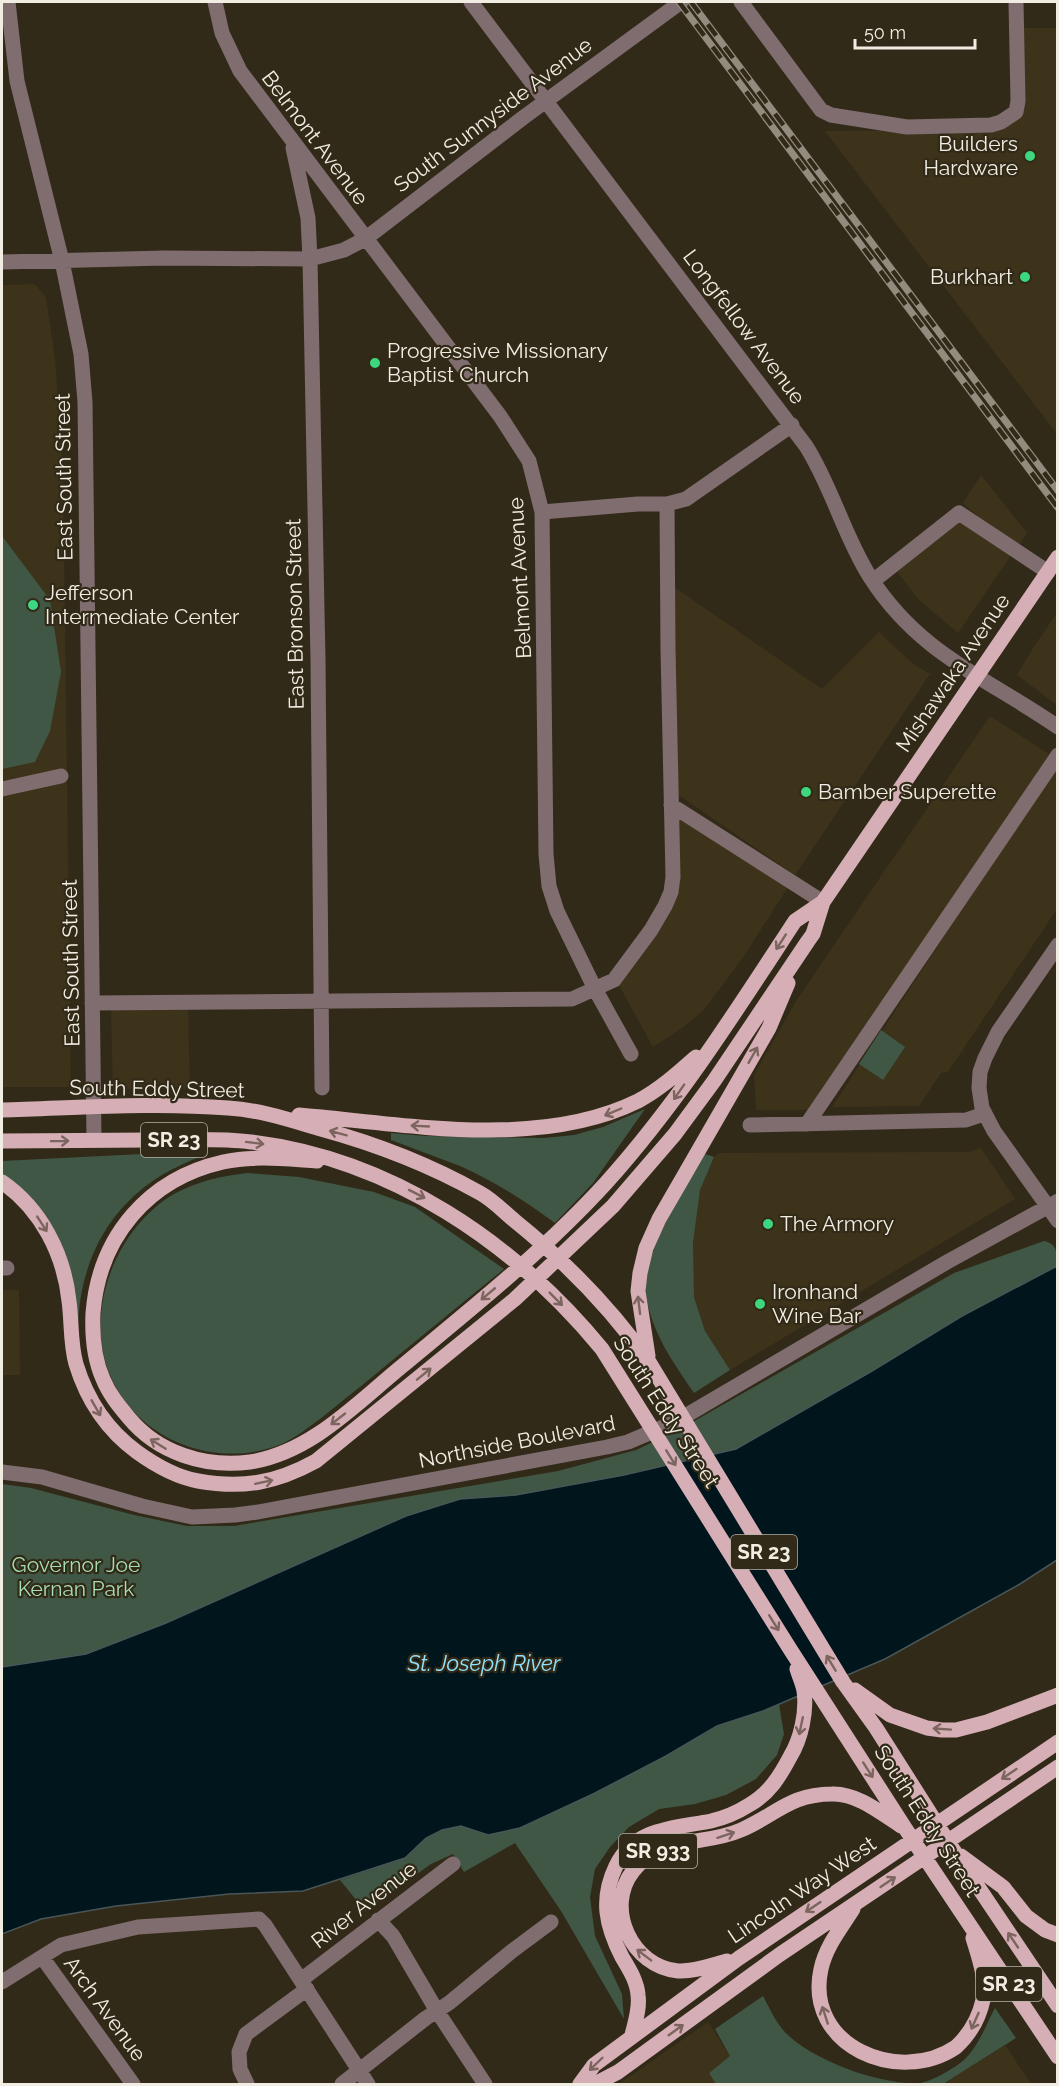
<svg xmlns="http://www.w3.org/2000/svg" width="1059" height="2086" viewBox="0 0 1059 2086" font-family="Raleway,sans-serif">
  <rect width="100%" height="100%" fill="#322a18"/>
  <path fill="#3d331b" d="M1021,28H1057V434L825,131L1000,130L1012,124L1019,113Z
    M35,284L46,298L55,358L63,475L71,1087H2V285Z
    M981,475L1027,533L1018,546L981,519L963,503Z
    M960,517L1014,551L958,633L918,599L896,570Z
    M674,587L822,689L879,632L913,664L930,674L795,875L677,794Z
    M1057,613L1058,704L1057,705L1017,675L1035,645Z
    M990,716L1049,754L812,1110H756L754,1075L796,1001Z
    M1057,765V909L948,1072L941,1073L919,1106L832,1107Z
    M676,816L788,887L742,959L703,1011L682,1028L653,1047L619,985L663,919Z
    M188,1009L190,1089H113L111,1010Z
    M981,1148L1015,1199L730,1370L705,1331L694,1297L693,1243L700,1190L714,1157L719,1153L969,1152Z
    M2,1290H19L20,1375H2Z
    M708,2022L730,2056L709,2073L716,2084H619Z
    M1005,2045L1031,2084H943L993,2053Z"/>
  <path fill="#405745" d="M2,536L50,600L61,672L50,731L35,762L2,769Z
    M881,1030L905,1047L883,1080L859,1064Z
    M645,1109L593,1183L555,1223C525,1201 494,1181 460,1166C437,1157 414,1149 391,1140V1133L425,1136L544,1138L574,1135L603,1127Z
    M202,1151L203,1156C124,1183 80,1245 78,1328L71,1272L2,1176V1161Z
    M705,1154L714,1157L700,1190L693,1243L694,1297L705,1331L730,1370L694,1393C673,1362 651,1332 646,1294C641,1255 685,1188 705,1154Z
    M248,1173L299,1177L374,1192L415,1207L504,1269C456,1308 408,1347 360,1387C340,1402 301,1437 279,1445C210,1471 129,1436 106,1364C87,1303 119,1226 174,1194C198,1181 221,1176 248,1173Z
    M1044,1241C1058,1244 1057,1254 1057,1266L962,1316L872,1371L736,1449L624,1475L516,1495L460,1499L406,1516L166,1623L86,1654L2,1667V1484L31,1488L134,1515L187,1526H234L558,1471L636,1450L682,1428L954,1273Z
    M779,1704L784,1734L777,1755L756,1779L726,1795L695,1804L659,1809L629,1827L610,1847L595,1869L590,1897L595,1936L622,1994L624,2019L561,1911L515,1843L464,1872L453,1854L431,1864L365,1911L340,1880L405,1858L426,1838L442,1830L461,1826L488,1835L666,1756L717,1726Z
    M763,1996C769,2007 775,2021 784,2031C810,2060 882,2086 921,2083C934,2080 955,2068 965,2059C979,2045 986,2025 995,2008L1016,2038L943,2084H716L709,2073L730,2056L715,2029Z"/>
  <path fill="#00151c" stroke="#495657" stroke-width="1.5" d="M1057,1266V1560L1020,1584L885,1659L763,1711L717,1726L666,1756L593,1794L520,1828L488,1835L461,1826L442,1830L426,1838L405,1858L303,1891L229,1894L116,1906L41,1919L2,1934V1667L86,1654L166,1623L406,1516L460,1499L516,1495L624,1475L736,1449L872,1371L962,1316Z"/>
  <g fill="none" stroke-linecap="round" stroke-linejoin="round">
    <path stroke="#806d70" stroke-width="15" d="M8,2L17,81L62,261L81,354L85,402L94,1140
      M215,2L222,33L240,71L500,416L529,461L542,512L546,854L549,886L557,911L595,989L631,1054
      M471,2L806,446C832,487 844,536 870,577C919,654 987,678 1058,727
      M741,2L821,110L831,115L907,127L991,125L1001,122L1016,112L1018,101L1016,2
      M293,148L308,218L310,259L318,660L322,1088
      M2,262L165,258L310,259L344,250L365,239L524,117L681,2
      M542,512L638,504H667L686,499L792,425
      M873,581L959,513L1048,572
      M2,789L61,776
      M671,805L823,902
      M1058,945L998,1032L985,1058L980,1072L979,1088L982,1108L994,1131L1058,1221
      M92,1003L572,999L614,980L651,930L665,906L671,892L673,877L668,649L667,504
      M807,1124L1058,755
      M750,1125L966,1120L984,1114
      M2,1268H7
      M2,1472L42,1477L142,1506L192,1517L235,1515L258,1512L607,1447L628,1442L675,1422L947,1262L1058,1201
      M378,1920L393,1936L437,2011L485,2084
      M42,1957L133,2084
      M301,1980L453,1864
      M2,1982L61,1945L138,1927L259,1919L265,1925L368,2084
      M247,2084L240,2069L239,2052L246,2034L307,1989
      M342,2084L426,2018L449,2003L512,1951L551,1922"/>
    <path stroke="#d6aeb5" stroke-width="15" d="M2,1110C77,1108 153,1102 228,1108C261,1110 290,1120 321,1129C376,1144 430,1165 480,1193C493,1200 504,1212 515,1221C567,1263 611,1308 649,1362L843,1682L876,1728L954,1851L1058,2006
      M299,1115C405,1124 539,1150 638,1101C659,1090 678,1073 696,1057
      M2,1141C51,1141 101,1140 151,1140C185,1140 218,1138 251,1142C391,1159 514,1242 602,1349L790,1649L905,1828L1058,2057
      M317,1161C286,1159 254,1155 223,1162C148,1179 99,1237 93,1313C92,1335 94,1359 103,1379C109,1394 119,1406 129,1418C158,1453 205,1468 250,1462C310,1453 356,1404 401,1367C472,1308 544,1251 606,1183C678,1103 736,1011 795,921L823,902
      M2,1182C41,1209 64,1254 69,1301C72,1322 70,1343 76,1364C87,1400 107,1430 137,1452C155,1465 176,1477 198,1481C243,1489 276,1483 316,1461L515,1299L613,1206L675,1134L714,1081L808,941L813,934L823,902L1058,557
      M648,1356L638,1291L640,1273L646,1248L659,1219L685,1174L769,1028L788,983
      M855,1690L890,1715L927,1728L942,1730H956L987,1722L1058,1695
      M961,1856L1003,1887L1026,1916L1045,1930L1058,1935
      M853,1909C841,1928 826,1946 821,1969C804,2046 899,2086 956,2047C969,2035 979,2018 983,2000C987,1979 979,1958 973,1938
      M727,1961C712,1965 694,1972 678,1971C632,1967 604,1908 633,1871C639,1864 649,1855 658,1851C684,1839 714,1842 741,1830C776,1815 790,1794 832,1794C857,1793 881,1813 901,1826
      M632,2035C635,2022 640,2009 638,1995C637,1981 629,1969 622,1957C606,1926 600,1899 616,1866C635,1827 676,1828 711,1821C724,1818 738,1812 749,1805C769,1794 780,1776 790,1757C801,1739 807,1712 804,1691C803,1684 799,1676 797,1669
      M580,2084L594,2065L739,1958L1058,1742
      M595,2084L618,2072L779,1955L1058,1767"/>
    <defs>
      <path id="rail" d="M679,2L1058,508
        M691,2L1058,491"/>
    </defs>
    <use href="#rail" stroke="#938c7e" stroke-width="7"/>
    <use href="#rail" stroke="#322a18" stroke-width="4.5" stroke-dasharray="14" stroke-linecap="butt"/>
  </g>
  <defs><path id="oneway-shaft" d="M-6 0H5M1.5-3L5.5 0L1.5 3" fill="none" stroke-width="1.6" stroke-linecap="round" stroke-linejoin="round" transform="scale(1.5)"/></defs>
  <g stroke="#7c655f">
    <use href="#oneway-shaft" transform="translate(781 942) rotate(123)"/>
    <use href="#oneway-shaft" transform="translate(753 1055) rotate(-60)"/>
    <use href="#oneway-shaft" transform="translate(679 1092) rotate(125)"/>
    <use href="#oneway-shaft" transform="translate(613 1112) rotate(157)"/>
    <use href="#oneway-shaft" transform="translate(420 1126) rotate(-177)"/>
    <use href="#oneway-shaft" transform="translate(338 1133) rotate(-165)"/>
    <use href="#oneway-shaft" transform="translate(60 1141) rotate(-1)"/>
    <use href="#oneway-shaft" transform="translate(255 1143) rotate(7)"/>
    <use href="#oneway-shaft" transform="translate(417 1194) rotate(27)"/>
    <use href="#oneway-shaft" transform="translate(42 1224) rotate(57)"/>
    <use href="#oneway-shaft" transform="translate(488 1294) rotate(140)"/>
    <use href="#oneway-shaft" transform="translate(556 1299) rotate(45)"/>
    <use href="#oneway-shaft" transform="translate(639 1305) rotate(-97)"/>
    <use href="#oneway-shaft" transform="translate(424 1374) rotate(-39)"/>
    <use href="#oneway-shaft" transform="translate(96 1408) rotate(60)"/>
    <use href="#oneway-shaft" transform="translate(338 1419) rotate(142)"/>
    <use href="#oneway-shaft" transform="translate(158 1444) rotate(-148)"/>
    <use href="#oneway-shaft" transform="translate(671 1458) rotate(58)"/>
    <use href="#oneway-shaft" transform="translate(264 1482) rotate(-12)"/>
    <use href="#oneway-shaft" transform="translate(774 1623) rotate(58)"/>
    <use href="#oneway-shaft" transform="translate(831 1663) rotate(-121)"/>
    <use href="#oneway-shaft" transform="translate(801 1726) rotate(102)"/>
    <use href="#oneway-shaft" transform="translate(942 1729) rotate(-176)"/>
    <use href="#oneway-shaft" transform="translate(868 1770) rotate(57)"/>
    <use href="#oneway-shaft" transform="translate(1009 1774) rotate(146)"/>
    <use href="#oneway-shaft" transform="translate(726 1835) rotate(-18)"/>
    <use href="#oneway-shaft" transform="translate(888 1882) rotate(-34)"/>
    <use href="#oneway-shaft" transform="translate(813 1907) rotate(146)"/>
    <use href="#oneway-shaft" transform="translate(1013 1940) rotate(-124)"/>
    <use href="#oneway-shaft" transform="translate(644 1955) rotate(-143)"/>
    <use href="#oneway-shaft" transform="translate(825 2015) rotate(-108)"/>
    <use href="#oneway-shaft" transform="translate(975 2021) rotate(114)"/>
    <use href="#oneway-shaft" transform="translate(676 2030) rotate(-36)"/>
    <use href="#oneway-shaft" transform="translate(596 2064) rotate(136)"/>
  </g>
  <g fill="#3cd77e" stroke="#322a18" stroke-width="2">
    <circle cx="1030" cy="156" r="6"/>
    <circle cx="1025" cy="277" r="6"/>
    <circle cx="375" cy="363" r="6"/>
    <circle cx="33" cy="605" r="6"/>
    <circle cx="806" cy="792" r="6"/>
    <circle cx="768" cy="1224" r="6"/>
    <circle cx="760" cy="1304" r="6"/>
  </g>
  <g text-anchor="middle" stroke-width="4.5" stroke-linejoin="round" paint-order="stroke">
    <g fill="#322a18" stroke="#b8b2a5" stroke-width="1.5">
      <rect x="141" y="1123" width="66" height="34" rx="4.5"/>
      <rect x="731" y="1535" width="66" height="34" rx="4.5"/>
      <rect x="619" y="1834" width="78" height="34" rx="4.5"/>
      <rect x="976" y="1967" width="66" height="34" rx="4.5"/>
    </g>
    <g font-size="20" font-weight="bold" fill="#f2ede2">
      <text x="174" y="1147">SR 23</text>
      <text x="764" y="1559">SR 23</text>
      <text x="658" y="1858">SR 933</text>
      <text x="1009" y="1991">SR 23</text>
    </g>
    <g font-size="21" fill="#f2ede2" stroke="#322a18">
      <text transform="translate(493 115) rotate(-37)" y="7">South Sunnyside Avenue</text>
      <text transform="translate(315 138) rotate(53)" y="7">Belmont Avenue</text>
      <text transform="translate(744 327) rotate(53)" y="7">Longfellow Avenue</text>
      <text transform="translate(64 477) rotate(-91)" y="7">East South Street</text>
      <text transform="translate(520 578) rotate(-93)" y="7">Belmont Avenue</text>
      <text transform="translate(295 614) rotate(-91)" y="7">East Bronson Street</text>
      <text transform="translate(953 673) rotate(-56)" y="7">Mishawaka Avenue</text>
      <text transform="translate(71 963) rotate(-91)" y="7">East South Street</text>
      <text transform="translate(157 1089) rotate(1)" y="7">South Eddy Street</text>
      <text transform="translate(666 1412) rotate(57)" y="7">South Eddy Street</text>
      <text transform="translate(517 1442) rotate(-11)" y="7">Northside Boulevard</text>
      <text transform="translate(927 1821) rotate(57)" y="7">South Eddy Street</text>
      <text transform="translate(802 1890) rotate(-34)" y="7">Lincoln Way West</text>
      <text transform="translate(364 1905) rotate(-38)" y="7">River Avenue</text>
      <text transform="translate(105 2009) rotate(54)" y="7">Arch Avenue</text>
    </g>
    <g font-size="21" fill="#f2ede2" stroke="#322a18" text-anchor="start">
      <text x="1018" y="151" text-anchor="end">Builders<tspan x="1018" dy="24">Hardware</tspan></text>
      <text x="1013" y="284" text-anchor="end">Burkhart</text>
      <text x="387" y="358">Progressive Missionary<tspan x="387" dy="24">Baptist Church</tspan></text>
      <text x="45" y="600">Jefferson<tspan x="45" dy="24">Intermediate Center</tspan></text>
      <text x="818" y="799">Bamber Superette</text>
      <text x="780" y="1231">The Armory</text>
      <text x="772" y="1299">Ironhand<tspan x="772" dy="24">Wine Bar</tspan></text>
    </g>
    <g font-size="21" fill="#a5deb0" stroke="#322a18">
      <text x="76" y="1572">Governor Joe<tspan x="76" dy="24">Kernan Park</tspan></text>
    </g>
    <g font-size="22" font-style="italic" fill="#91e1fb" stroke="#322a18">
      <text x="484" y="1671">St. Joseph River</text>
    </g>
  </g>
  <rect width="1059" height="2086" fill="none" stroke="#f2ede2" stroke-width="6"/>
  <path d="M855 39v9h120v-9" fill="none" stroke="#f2ede2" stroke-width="3"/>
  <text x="864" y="39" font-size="18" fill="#f2ede2" stroke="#322a18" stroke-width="4.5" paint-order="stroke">50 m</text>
</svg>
